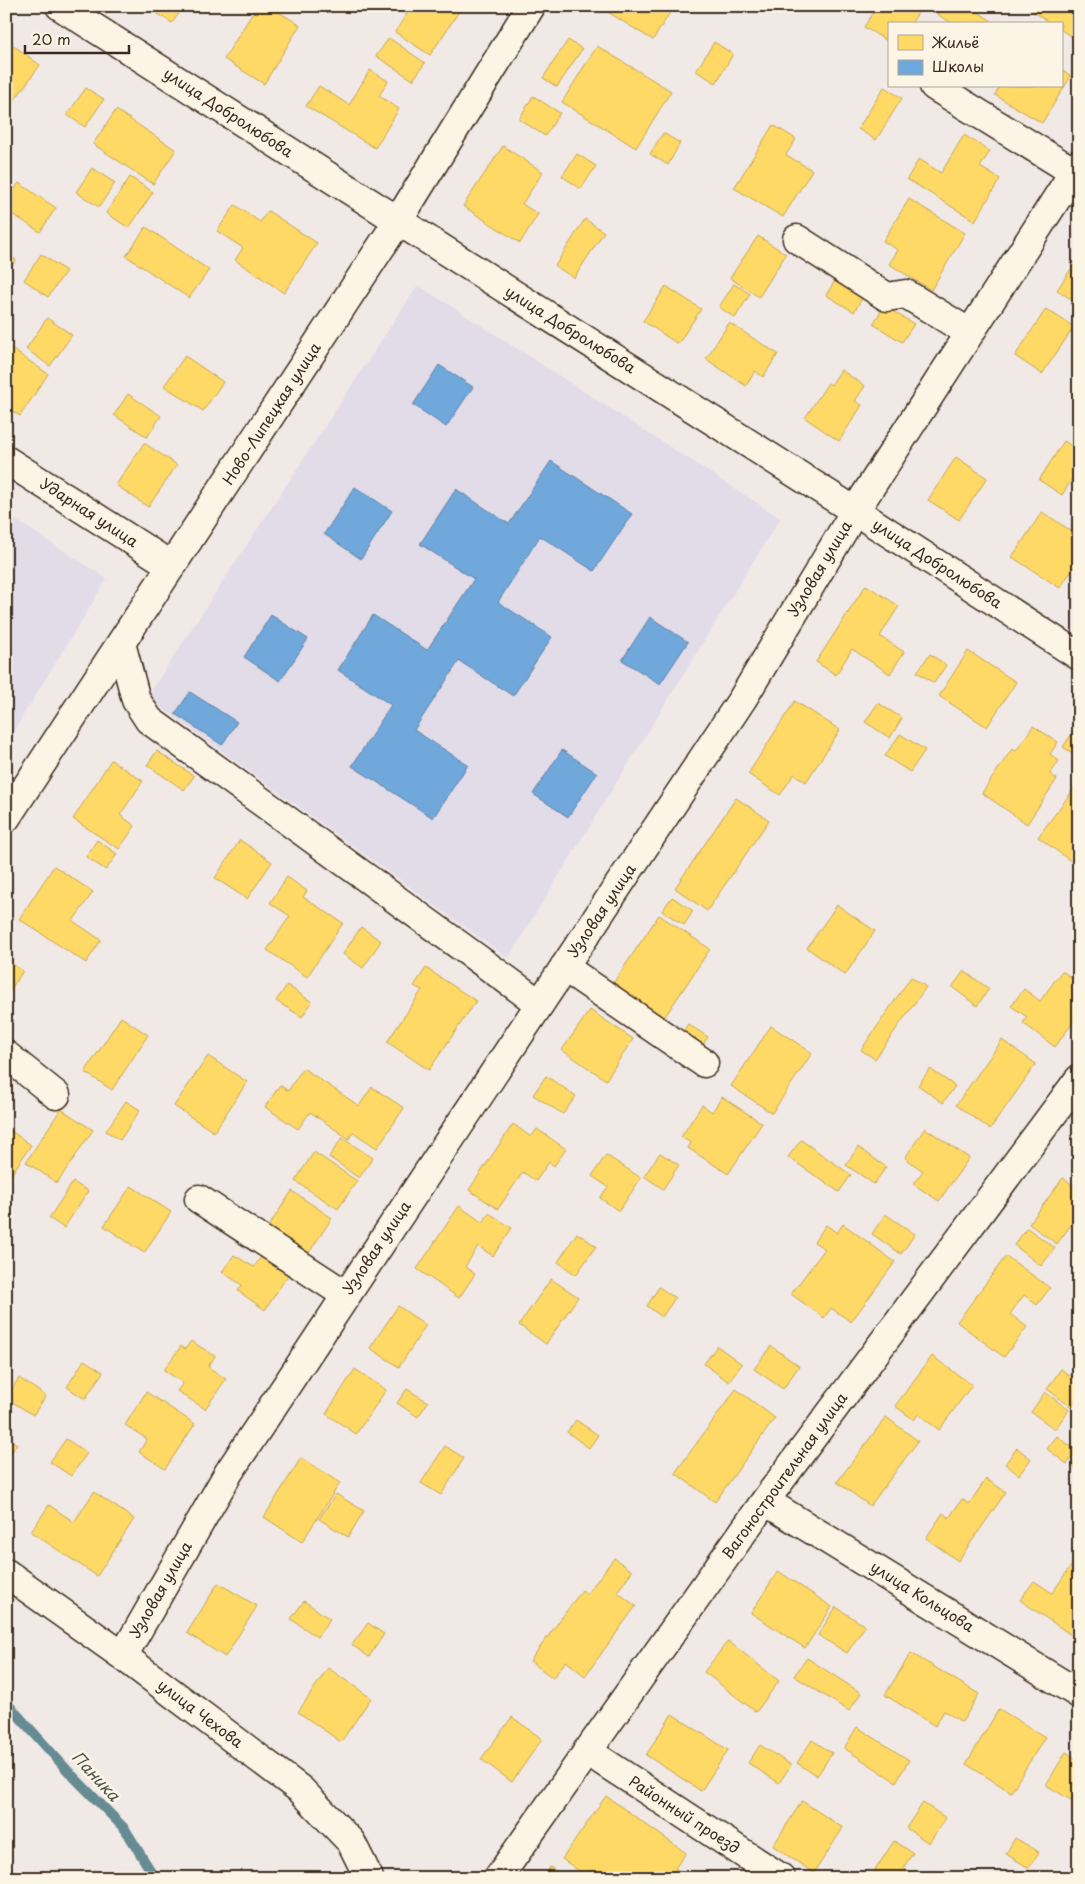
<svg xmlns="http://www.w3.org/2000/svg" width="1085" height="1884" viewBox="0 0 1085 1884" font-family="'Playpen Sans',sans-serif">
  <rect width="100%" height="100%" fill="#f0e9e6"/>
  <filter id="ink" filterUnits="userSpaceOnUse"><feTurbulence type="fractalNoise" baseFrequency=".02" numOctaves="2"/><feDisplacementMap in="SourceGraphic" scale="10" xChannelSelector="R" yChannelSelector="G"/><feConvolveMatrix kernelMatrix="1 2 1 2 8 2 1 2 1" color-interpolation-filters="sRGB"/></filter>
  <g filter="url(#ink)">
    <path fill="#e2dbe8" d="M418,285L780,518L508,958L147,697Z
      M6,514L107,579L6,743Z"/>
    <path fill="#ffd966" stroke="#c4a450" d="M146,6H184L172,23Z
      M257,6H269L300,25L264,84L224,59Z
      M412,6L462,7L430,55L395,32Z
      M598,6H674L653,40Z
      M877,6H922L911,24H889V42L864,27Z
      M941,6H968L992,21L990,24H953L937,14Z
      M1026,6H1079V41L1061,30V24H1051Z
      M389,38L425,63L413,80L376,56Z
      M6,40L40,65L6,112Z
      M568,40L582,49L557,87L543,78Z
      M714,42L733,54L716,83L696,71Z
      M597,46L671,91L636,148L562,102Z
      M1061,69L1071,76L1042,123L995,95L1000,86H1061Z
      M370,70L388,81L379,96L399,109L375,148L306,106L319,86L349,105Z
      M884,87L902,98L876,140L858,129Z
      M86,88L104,99L85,127L67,115Z
      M533,96L560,113L545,136L519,119Z
      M116,110L176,150L153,184L93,144Z
      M773,125L796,139L786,155L812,170L783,217L734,188Z
      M663,133L680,143L668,165L650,154Z
      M964,135L990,151L980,167L1000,179L975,221L907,179L919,159L941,173Z
      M503,146L543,172L522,204L538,214L520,243L463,206Z
      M577,154L596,166L581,189L562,176Z
      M92,168L115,183L99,207L76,192Z
      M130,177L153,192L129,228L106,213Z
      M19,183L56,208L40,232L6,210V201Z
      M909,199L965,233L931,290L889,264L898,250L883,241Z
      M235,205L260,222L268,211L317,243L284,293L235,260L243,248L217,231Z
      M585,219L604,232L574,278L555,266Z
      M146,227L209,270L189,298L126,256Z
      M758,236L786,254L759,297L730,278Z
      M6,254L16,260L6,274Z
      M41,254L66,271L48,297L24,280Z
      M1079,257V304L1057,290Z
      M836,279L864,295L854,312L826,295Z
      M734,284L750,294L735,318L719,307Z
      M666,286L701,309L678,344L643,321Z
      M884,306L914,324L902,342L873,324Z
      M1046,309L1074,327L1042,374L1015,356Z
      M47,318L72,335L50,366L26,349Z
      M729,323L778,354L763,377L755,371L746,386L706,359Z
      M6,345L48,374L20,416L6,407Z
      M185,356L223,382L203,411L164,386Z
      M841,370L865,386L855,401L862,405L839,441L805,418L828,383L831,385Z
      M128,394L161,416L147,437L114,415Z
      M1064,441L1079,451V468L1062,495L1039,480Z
      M144,443L177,465L148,507L116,485Z
      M956,457L987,478L959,520L928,500Z
      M1042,512L1079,536V560L1060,588L1012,557Z
      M866,585L899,606L880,636L904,652L890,674L852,649L836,675L816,662Z
      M968,651L1016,682L987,727L939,696Z
      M930,654L946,665L934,683L917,672Z
      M795,701L840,730L806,782L794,774L780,795L748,774Z
      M878,703L902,718L890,738L865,722Z
      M1079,723V757L1063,747Z
      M1033,726L1058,742L1050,754L1059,761L1050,774L1057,779L1027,824L982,793L1012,749L1016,751Z
      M900,734L925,750L910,772L885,756Z
      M157,751L194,776L184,790L147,765Z
      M111,760L143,781L120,815L135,826L119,849L73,819Z
      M1079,782V867L1038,837Z
      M736,798L769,820L707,911L675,888Z
      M97,840L117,854L106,870L86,857Z
      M240,840L272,862L247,899L215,878Z
      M54,866L93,892L73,921L101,940L86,963L19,919Z
      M287,877L307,891L303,897L343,923L307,977L267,950L290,916L270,903Z
      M672,897L693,911L684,925L662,911Z
      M837,905L875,931L845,975L807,948Z
      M659,915L710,949L662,1021L610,988Z
      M361,927L381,941L363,968L343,954Z
      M6,960L23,971L6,996Z
      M426,968L476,1001L429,1070L387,1042L422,990L414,986Z
      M964,971L989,989L977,1006L952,987Z
      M1062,971L1079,983V1014L1055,1047L1023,1023L1027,1017L1011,1006L1024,989L1040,1001Z
      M911,977L926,987L875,1059L861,1050Z
      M287,985L312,1002L302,1017L276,1001Z
      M590,1010L633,1039L606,1080L562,1050Z
      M121,1017L148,1035L112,1090L85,1072Z
      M688,1024L708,1037L700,1049L680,1036Z
      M771,1026L812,1053L772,1113L731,1086Z
      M1002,1040L1036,1064L990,1129L956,1105Z
      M208,1056L247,1082L214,1132L174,1106Z
      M303,1068L359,1106L372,1087L404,1108L377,1148L353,1132L349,1139L310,1112L298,1129L265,1107L280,1085L288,1091Z
      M930,1069L955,1086L943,1103L918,1085Z
      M546,1076L576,1096L563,1114L533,1095Z
      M722,1097L762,1123L728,1174L688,1148L691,1143L681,1137L702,1105L712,1112Z
      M126,1101L140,1110L120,1140L106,1131Z
      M61,1109L93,1130L57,1183L26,1162Z
      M513,1124L531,1137L537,1129L566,1149L554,1166L549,1162L536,1181L523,1172L498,1209L469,1190Z
      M925,1128L969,1158L939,1201L913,1184L923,1171L905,1158Z
      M11,1131L31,1145L9,1178L6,1176V1139Z
      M342,1138L373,1158L359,1178L329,1157Z
      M801,1140L851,1175L839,1192L788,1157Z
      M858,1147L886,1167L874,1184L846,1165Z
      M314,1152L357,1181L338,1209L295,1181Z
      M660,1153L679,1165L663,1189L644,1176Z
      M606,1155L641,1178L619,1211L600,1198L608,1187L592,1176Z
      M1063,1178L1079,1189V1214L1057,1244L1029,1224Z
      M73,1182L88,1191L64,1228L49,1218Z
      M131,1186L171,1212L144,1253L104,1226Z
      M292,1191L332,1218L306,1257L266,1230Z
      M459,1206L483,1223L489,1213L512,1228L493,1256L478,1246L465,1267L475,1274L459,1298L417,1269Z
      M885,1214L915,1234L901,1254L872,1234Z
      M843,1224L895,1262L851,1322L831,1308L824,1318L791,1294L825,1249L814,1242L826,1225L837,1233Z
      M1027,1228L1055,1248L1041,1266L1014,1245Z
      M577,1233L596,1246L576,1275L558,1262Z
      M234,1255L254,1267L261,1257L288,1275L265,1310L238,1291L242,1285L222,1272Z
      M1006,1256L1050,1288L1037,1305L1024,1295L1010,1314L1027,1327L1004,1357L957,1322Z
      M551,1279L578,1297L546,1344L519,1325Z
      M659,1287L675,1298L662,1317L647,1306Z
      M398,1306L426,1325L399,1367L370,1348Z
      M191,1341L215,1356L208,1367L226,1379L205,1409L177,1391L183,1383L164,1370L181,1346L185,1349Z
      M717,1346L742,1364L729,1382L704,1364Z
      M771,1346L799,1366L783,1389L754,1369Z
      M932,1356L972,1385L939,1430L918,1414L914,1420L895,1406Z
      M84,1360L103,1372L85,1399L67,1387Z
      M355,1369L386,1390L356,1434L326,1414Z
      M1061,1369L1079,1382V1397L1071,1407L1047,1389Z
      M19,1378L46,1396L33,1415L6,1398Z
      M407,1389L428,1402L418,1417L397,1403Z
      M736,1389L775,1418L715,1502L675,1473Z
      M146,1392L195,1424L165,1469L139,1452L147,1439L125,1425Z
      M1045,1392L1069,1410L1055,1429L1031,1412Z
      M886,1417L918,1441L870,1506L837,1482Z
      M576,1420L598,1435L589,1448L567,1432Z
      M1057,1436L1077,1451L1067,1464L1047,1449Z
      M6,1437L17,1444L6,1460Z
      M66,1439L87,1453L71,1476L50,1462Z
      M445,1446L464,1458L441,1495L421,1483Z
      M1017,1448L1031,1459L1019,1475L1005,1464Z
      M1079,1457V1471L1072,1466Z
      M301,1458L340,1483L302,1542L264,1517Z
      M986,1479L1006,1492L958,1561L926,1538L943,1513L949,1518L962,1499L969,1504Z
      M94,1492L134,1519L97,1576L31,1532L49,1505L74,1522Z
      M336,1494L364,1511L348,1537L319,1519Z
      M614,1558L632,1571L617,1592L636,1606L585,1676L566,1661L553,1678L530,1661L582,1590L587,1594Z
      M1076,1559L1079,1561V1631L1074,1637L1020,1600L1034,1581L1052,1593Z
      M778,1571L832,1607L805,1648L751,1613Z
      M218,1583L257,1606L225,1657L187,1633Z
      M304,1601L330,1619L317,1637L291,1619Z
      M836,1607L865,1626L847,1653L818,1635Z
      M368,1623L384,1634L369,1657L352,1645Z
      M728,1641L779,1681L756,1712L704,1672Z
      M911,1653L979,1694L962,1722L944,1711L935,1726L885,1695Z
      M807,1658L861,1693L849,1711L794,1676Z
      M328,1668L371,1698L341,1742L298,1712Z
      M999,1709L1045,1737L1011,1792L966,1764Z
      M672,1714L728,1750L701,1791L646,1755Z
      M512,1717L542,1739L512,1782L481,1759Z
      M857,1727L909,1760L896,1782L844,1748Z
      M812,1740L832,1753L817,1776L797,1763Z
      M760,1745L791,1765L779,1783L748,1763Z
      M1066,1752L1079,1761V1805L1046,1785Z
      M606,1796L686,1853L675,1868L689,1878H654L650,1875L648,1878H603L592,1870L588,1877L562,1859Z
      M802,1801L843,1828L814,1873L773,1846Z
      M923,1803L946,1818L929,1843L906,1828Z
      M1015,1838L1039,1852L1029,1868L1006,1854Z
      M894,1841L913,1853L903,1868L918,1878H870Z
      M550,1867L566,1878H543Z
      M932,1871L942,1878H927Z"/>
    <path fill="#6fa8dc" stroke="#5f82a3" d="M439,365L473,387L446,427L413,405Z
      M551,461L632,514L594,571L540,536L498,602L552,637L513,696L459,661L414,730L468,765L433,818L352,766L391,705L338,670L373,615L427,650L474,579L420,544L456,489L509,524Z
      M355,487L392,511L361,559L324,534Z
      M271,615L308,639L280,681L244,657Z
      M650,617L688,642L660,684L622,660Z
      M190,692L237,722L222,745L175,714Z
      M562,750L597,773L568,817L533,794Z"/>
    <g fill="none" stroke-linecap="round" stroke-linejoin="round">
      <path stroke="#658b93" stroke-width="10" d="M6,1702L68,1771L125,1829L155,1878"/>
      <defs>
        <path id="minor" d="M60,6L855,511L1079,656
          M934,86L1074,172
          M797,239L887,297L906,294L970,333
          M6,460L172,566
          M121,643L136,700L149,720L540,1004
          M6,818L398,221L531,6
          M564,967L704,1063
          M6,1055L56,1095
          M199,1199L346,1295
          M765,1501L1079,1694
          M6,1573L123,1656L301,1790L351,1842L369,1878
          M123,1656L229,1472L743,698L855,511L1079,164
          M587,1751L781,1878
          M498,1878L765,1501L1079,1079"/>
      </defs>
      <use href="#minor" stroke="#3b2a1e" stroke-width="31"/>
      <use href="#minor" stroke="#fcf5e5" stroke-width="28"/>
    </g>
  </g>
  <g text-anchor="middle" stroke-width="5" stroke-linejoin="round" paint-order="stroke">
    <g font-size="15" fill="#3b2a1e" stroke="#fcf5e5">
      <text transform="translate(228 113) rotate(33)" y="5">улица Добролюбова</text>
      <text transform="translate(570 330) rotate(32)" y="5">улица Добролюбова</text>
      <text transform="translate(272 414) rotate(-57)" y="5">Ново-Липецкая улица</text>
      <text transform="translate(89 513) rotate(33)" y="5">Ударная улица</text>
      <text transform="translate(937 564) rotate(33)" y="5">улица Добролюбова</text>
      <text transform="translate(820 569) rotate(-59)" y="5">Узловая улица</text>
      <text transform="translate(602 911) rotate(-56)" y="5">Узловая улица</text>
      <text transform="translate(377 1248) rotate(-56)" y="5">Узловая улица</text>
      <text transform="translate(785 1476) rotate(-54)" y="5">Вагоностроительная улица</text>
      <text transform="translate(161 1590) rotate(-60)" y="5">Узловая улица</text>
      <text transform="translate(922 1597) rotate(32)" y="5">улица Кольцова</text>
      <text transform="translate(200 1714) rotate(37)" y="5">улица Чехова</text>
      <text transform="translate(684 1815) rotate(33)" y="5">Районный проезд</text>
    </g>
    <g font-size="16" font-style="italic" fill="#4c524f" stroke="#fcf5e5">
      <text transform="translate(96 1776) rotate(47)" y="6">Паника</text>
    </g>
  </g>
  <rect width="1085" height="1884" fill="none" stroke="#fcf5e5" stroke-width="25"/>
  <rect x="12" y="12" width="1060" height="1859" fill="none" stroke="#3b2a1e" stroke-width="2" filter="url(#ink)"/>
  <rect x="888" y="22" width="175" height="65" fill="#fcf5e5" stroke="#afa495"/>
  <rect x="898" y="35" width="25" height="15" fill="#ffd966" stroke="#afa495"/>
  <text x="932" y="48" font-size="15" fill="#3b2a1e">Жильё</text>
  <rect x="898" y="60" width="25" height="15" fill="#6fa8dc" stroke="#afa495"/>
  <text x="932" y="72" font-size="15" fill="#3b2a1e">Школы</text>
  <path d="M25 45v8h104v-8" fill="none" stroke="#3b2a1e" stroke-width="2.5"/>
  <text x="32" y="45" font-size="15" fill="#3b2a1e" stroke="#fcf5e5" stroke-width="4" paint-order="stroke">20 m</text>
</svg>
